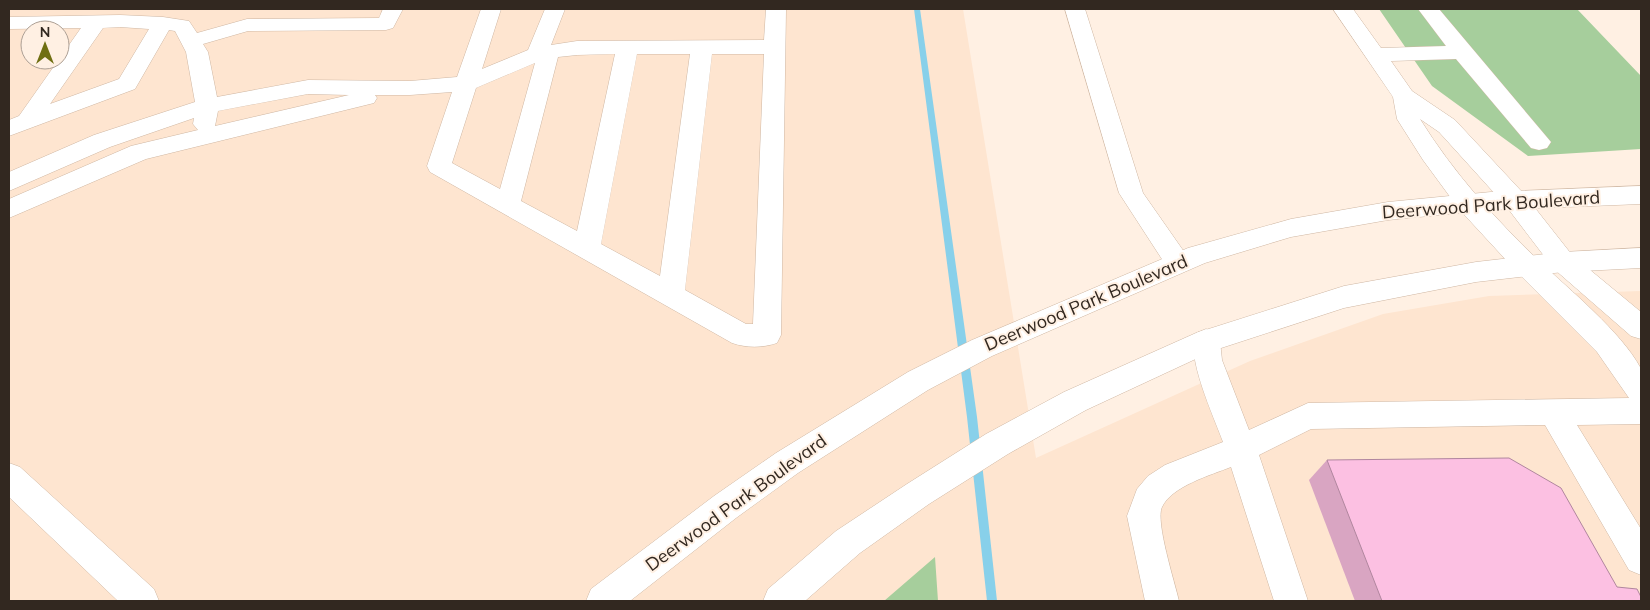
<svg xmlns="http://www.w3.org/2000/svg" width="1650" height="610" viewBox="0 0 1650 610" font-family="Mulish,sans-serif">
  <rect width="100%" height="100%" fill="#fff0e3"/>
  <path fill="#fee5d0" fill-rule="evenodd" d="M9,9H963L1036,458L1250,361L1383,314L1489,296L1641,291V601H9ZM30,30H60V60H30Z"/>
  <path fill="#a6ce9c" d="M1379,9H1577L1641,76V149L1528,156L1432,86Z
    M935,557L938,601H884Z"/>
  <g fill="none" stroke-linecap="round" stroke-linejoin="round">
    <path fill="#88d0ea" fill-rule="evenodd" d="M914,9H920L977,417L997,601H987L967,417Z"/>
    <defs>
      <path id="minor" d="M383,9H403L393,28L386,30L248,31L203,44L208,52L217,97L308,80L410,81L457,77L481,9H501L482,69L528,50L545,9H565L551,45L577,41L764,40L766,9H786L781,335L777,343C762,348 747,348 732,343L430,172L427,166L452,92L410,95H375L377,98L374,103L146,159L9,218V199L131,146L198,130L193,124L194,118L110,147L9,191V172L94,135L195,102L186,52L175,31L169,30L135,89L9,136V120L19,116L81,28L9,29V17L120,15L163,17L189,21L197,33L247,19L379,18ZM120,27L149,29L119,79L50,104L103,28ZM615,54L577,231L521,201L558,57L577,55ZM637,54H690L660,276L601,244ZM712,54H764L753,324H746L685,290ZM535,63L500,189L452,163L476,88ZM308,94L349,95L215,126L218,111Z
        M1065,9H1085L1143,193L1187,256L1191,263L1187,270L1178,273L1169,270L1119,193Z
        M1333,9H1353L1381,48L1446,46L1418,9H1439L1551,142L1547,148L1539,150L1531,148L1456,59L1391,61L1412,91L1455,120L1524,194L1572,255L1641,312V339L1631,336L1554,269L1506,206L1439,132L1420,119C1453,172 1495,219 1540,262C1570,290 1621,332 1640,367C1644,374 1641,413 1641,424L1577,425L1641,529V575L1629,570L1545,425L1311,429L1259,455L1308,601H1274L1231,467C1211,475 1172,486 1162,507C1155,521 1175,583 1179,601H1145L1127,516L1137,489L1148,476L1165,465L1223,442C1214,417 1185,355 1196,333L1206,329L1216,333L1220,341L1222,360L1249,430L1308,403L1629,398L1597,352L1518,273L1459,209L1423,160L1397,119L1393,97Z
        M9,463L20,467L154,589L159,601H118L9,497Z"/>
      <path id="major" d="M1641,186V204L1491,210L1388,220L1291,237L1205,263L992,356L928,390L798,473L736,518L630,601H586L591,589L714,496L776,453L908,372L972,340L1188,248L1291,219L1388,202L1491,192Z
        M1641,248V268L1563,272L1476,282L1344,308L1215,350L1086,410L1008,454L929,504L860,553L805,601H763L768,589L836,531L907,484L986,434L1064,392L1196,333L1344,286L1476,262L1563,252Z"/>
    </defs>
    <use href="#minor" stroke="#cfb7a3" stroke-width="1"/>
    <use href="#major" stroke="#cfb7a3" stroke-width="1"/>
    <use href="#minor" fill="#fff" fill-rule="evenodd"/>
    <use href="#major" fill="#fff" fill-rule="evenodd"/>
  </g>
  <path fill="#d9a5c2" d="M1327,460L1617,587L1641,601H1355L1309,480Z"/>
  <path fill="#fcc0e2" stroke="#b0869e" d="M1509,458L1561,488L1617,587L1637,589L1641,597V601H1382L1327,460Z"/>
  <g text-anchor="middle" stroke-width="4" stroke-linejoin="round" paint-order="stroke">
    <g font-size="18" fill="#322820" stroke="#fff0e3">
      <text transform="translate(1491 205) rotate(-4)" y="6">Deerwood Park Boulevard</text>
      <text transform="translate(1086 303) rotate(-23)" y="6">Deerwood Park Boulevard</text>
      <text transform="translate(736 503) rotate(-36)" y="6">Deerwood Park Boulevard</text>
    </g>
  </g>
  <rect width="1650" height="610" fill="none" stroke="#322820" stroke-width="20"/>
  <g transform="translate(45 45)"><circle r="24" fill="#fff0e3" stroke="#ada095"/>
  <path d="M0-4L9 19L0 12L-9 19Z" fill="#6f6f12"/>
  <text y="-8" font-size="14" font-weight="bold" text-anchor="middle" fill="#322820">N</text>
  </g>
</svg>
